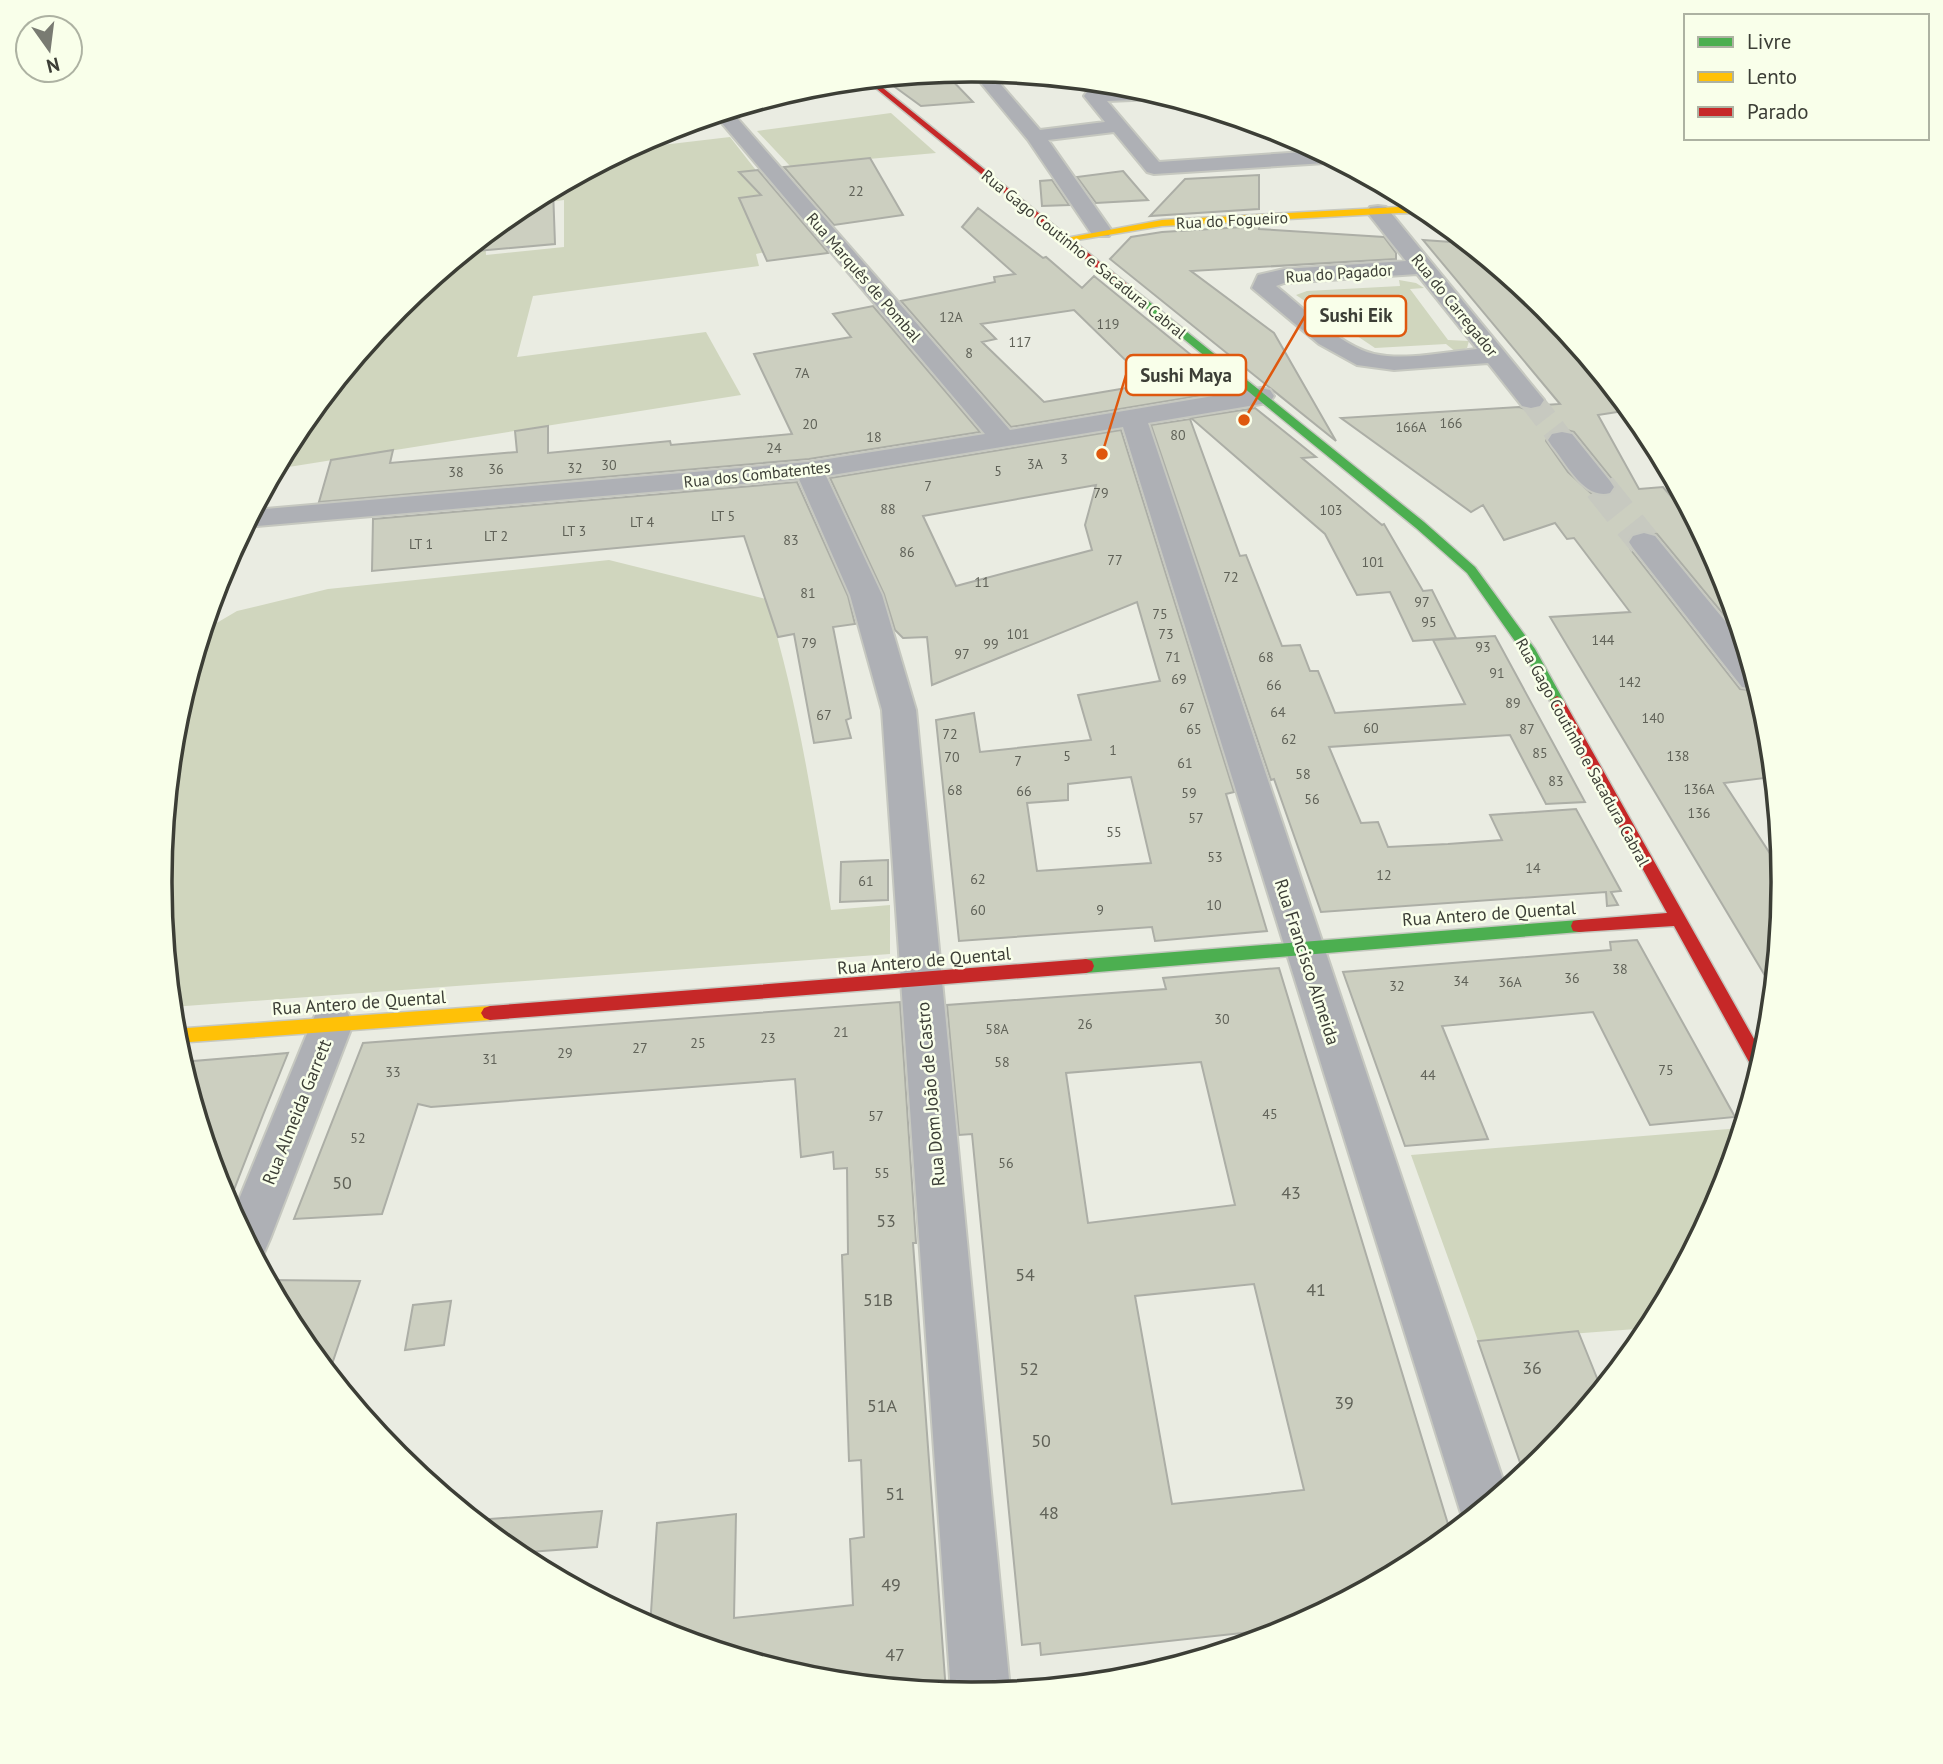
<svg xmlns="http://www.w3.org/2000/svg" width="1943" height="1764" viewBox="0 0 1943 1764" font-family="'PT Sans',sans-serif">
  <rect width="100%" height="100%" fill="#eaece2"/>
  <path fill="#d0d6be" d="M891,113L936,153L790,166L757,131Z
    M730,137L812,242L756,254L759,266L533,296L517,357L706,332L741,395L276,469L297,431L398,308L485,236L486,255L564,247V200L522,206L628,149Z
    M1399,280L1416,283L1424,288L1410,289L1448,340L1469,341L1467,348L1456,352L1446,344L1375,348L1296,295L1307,291L1400,286Z
    M609,560L766,599C798,700 813,806 831,910L890,905V954L172,1007L160,882L175,723L203,631L237,611L328,589Z
    M1741,1128L1722,1193L1649,1328L1478,1341L1411,1155Z"/>
  <path fill="#cccfc0" stroke="#acaea6" stroke-width="2" fill-rule="evenodd" d="M945,73L973,102L921,106L884,79Z
    M870,158L903,215L834,225L784,167Z
    M758,170L826,250L828,253L767,261L739,198L761,195L739,172Z
    M1123,171L1148,200L1096,203L1077,177Z
    M1259,175V209L1150,216L1185,179Z
    M1052,180L1069,205L1042,206L1040,181Z
    M553,189L555,244L465,252L521,207Z
    M978,208L1043,258L1046,257L1082,288L1094,276L1234,390L1011,427L901,301L995,282L994,277L1015,274L962,227ZM1074,310L1150,384L1044,402L982,342L996,339L981,324Z
    M1259,226V229L1384,237L1396,253V259L1191,271L1274,333L1336,441L1110,259L1131,237L1162,232Z
    M1423,240L1466,243L1532,297L1630,410L1598,415L1639,489L1663,487L1675,501L1684,500L1722,572L1742,637L1657,534L1643,530L1632,533L1627,541L1631,550L1740,689L1758,691L1768,724L1773,777L1724,783L1782,872L1773,989L1550,617L1630,612L1574,538L1567,539L1555,523L1504,540L1483,505L1471,512L1341,418L1519,407L1532,411L1544,405L1560,404ZM1563,429L1574,432L1612,479L1616,486L1612,494L1601,496L1591,493L1568,472L1546,441L1550,433Z
    M873,306L980,432L809,459L319,502L331,460L393,450L390,463L517,452L515,431L548,426V453L670,441L671,445L792,434L754,354L851,337L833,314Z
    M1255,408L1316,457L1302,458L1382,525L1384,524L1423,591L1432,590L1456,638L1413,641L1390,592L1357,595L1325,534L1191,418Z
    M1190,419L1240,556L1246,555L1282,646L1300,645L1310,671H1318L1335,713L1465,704L1433,640L1495,636L1585,802L1546,804L1510,735L1329,747L1361,823L1378,822L1388,847L1448,844L1502,840L1490,815L1576,809L1621,891L1611,892L1618,905L1607,906L1606,892L1321,912L1274,779L1271,780L1151,425Z
    M1121,430L1234,792L1226,794L1267,931L1155,941L1152,927L959,941L936,720L974,713L980,752L1091,740L1078,695L1160,681L1137,602L932,685L927,637L903,638L895,630L884,594L830,478ZM1096,485L1085,525L1092,550L956,586L923,516ZM1131,777L1151,863L1037,871L1027,803L1068,800V784Z
    M797,482L848,596L855,624L833,627L851,718L846,720L851,738L814,743L794,634L778,637L744,536L372,571L373,519Z
    M888,860V900L840,902L841,862Z
    M1637,940L1735,1117L1650,1125L1593,1012L1442,1026L1488,1139L1405,1146L1343,972L1611,950L1610,942Z
    M1279,968L1451,1534L1422,1557L1289,1628L1041,1655L1040,1643L1022,1645L972,1134L959,1135L947,1005L1166,989L1163,978ZM1201,1062L1235,1205L1088,1223L1066,1073ZM1254,1284L1304,1490L1172,1504L1135,1296Z
    M900,1002L916,1243H913L946,1692L813,1678L650,1627L657,1523L736,1514L734,1618L853,1605L850,1539L864,1537L861,1460L849,1461L842,1255L848,1254L847,1168L834,1169L833,1152L801,1157L795,1079L431,1107L418,1104L382,1214L294,1219L363,1043Z
    M288,1053L263,1115L228,1205L221,1192L182,1062Z
    M268,1280L360,1281L329,1373L296,1333Z
    M451,1301L444,1345L405,1350L413,1305Z
    M1578,1331L1601,1388L1545,1456L1524,1474L1478,1341Z
    M602,1511L597,1547L515,1553L475,1520Z"/>
  <g fill="none" stroke-linecap="round" stroke-linejoin="round">
    <path stroke="#c7c9c0" stroke-width="24" stroke-dasharray="24 12" stroke-linecap="butt" d="M1531,400L1562,440"/>
    <path stroke="#c7c9c0" stroke-width="32" stroke-dasharray="32 16" stroke-linecap="butt" d="M1600,487L1644,542"/>
    <defs>
      <path id="street" d="M971,71L990,72L1040,130L1105,122L1084,96L1087,92L1141,89L1165,96L1157,99L1107,101L1159,162L1319,151L1333,159L1325,163L1154,174L1147,172L1114,132L1048,140L1112,231L1109,236H1093L1028,140Z
        M731,111L1010,430L1261,388L1270,390L1274,396L1270,402L1261,404L1148,423L1506,1489L1464,1523L1123,427L826,476L882,595L916,710L1010,1690L971,1694L951,1692L882,710L850,595L799,479L245,527L254,510L809,462L985,434L715,115Z
        M1378,206L1386,207L1544,400L1540,406L1531,408L1522,406L1488,363L1394,370L1357,365L1319,344L1252,288L1258,275L1284,269L1406,261L1367,212L1370,207ZM1417,274L1477,349C1445,352 1406,361 1374,354C1340,346 1303,307 1276,286L1284,283Z
        M1562,432L1572,434L1610,481L1614,487L1610,493C1584,500 1567,464 1552,446L1548,440L1552,434Z
        M1644,533L1655,536L1744,644L1757,689L1742,687L1633,548L1629,542L1633,536Z
        M332,1006L347,1011L353,1024L270,1239L263,1255L256,1258L233,1214L311,1024L317,1011Z"/>
      <path id="fast" d="M1131,292H1137L1424,522L1475,567L1535,649L1564,701L1562,704H1552L1524,654L1467,573L1416,528L1131,296Z
        M1579,920L1585,921L1587,926L1585,931L1579,932L1086,973L1080,971L1078,966L1080,961L1086,959Z"/>
      <path id="slow" d="M1399,207L1425,209L1431,214L1399,213L1162,226L1065,242L1061,239L1162,220Z
        M490,1006L496,1008L499,1013L496,1018L490,1020L176,1043L174,1029Z"/>
      <path id="jam" d="M866,80H873L1137,292V296H1131Z
        M1557,696L1564,701L1763,1055L1758,1073L1754,1071L1674,926L1579,932L1573,931L1571,926L1573,921L1579,920L1667,913L1550,701Z
        M1086,959L1092,961L1094,966L1092,971L1086,973L490,1020L484,1018L481,1013L484,1008L490,1006Z"/>
    </defs>
    <use href="#street" stroke="#c6c8c0" stroke-width="4"/>
    <use href="#fast" stroke="#c6c8c0" stroke-width="3"/>
    <use href="#slow" stroke="#c6c8c0" stroke-width="3"/>
    <use href="#jam" stroke="#c6c8c0" stroke-width="3"/>
    <use href="#street" fill="#aeb0b5" fill-rule="evenodd"/>
    <use href="#fast" fill="#4caf50" fill-rule="evenodd"/>
    <use href="#slow" fill="#ffc107" fill-rule="evenodd"/>
    <use href="#jam" fill="#c62828" fill-rule="evenodd"/>
  </g>
  <g text-anchor="middle" stroke-width="5" stroke-linejoin="round" paint-order="stroke">
    <g font-size="14" fill="#606258">
      <text x="856" y="196">22</text>
      <text x="951" y="322">12A</text>
      <text x="1108" y="329">119</text>
      <text x="1020" y="347">117</text>
      <text x="969" y="358">8</text>
      <text x="802" y="378">7A</text>
      <text x="1451" y="428">166</text>
      <text x="810" y="429">20</text>
      <text x="1411" y="432">166A</text>
      <text x="1178" y="440">80</text>
      <text x="874" y="442">18</text>
      <text x="774" y="453">24</text>
      <text x="1064" y="464">3</text>
      <text x="1035" y="469">3A</text>
      <text x="609" y="470">30</text>
      <text x="575" y="473">32</text>
      <text x="496" y="474">36</text>
      <text x="998" y="476">5</text>
      <text x="456" y="477">38</text>
      <text x="928" y="491">7</text>
      <text x="1101" y="498">79</text>
      <text x="888" y="514">88</text>
      <text x="1331" y="515">103</text>
      <text x="723" y="521">LT 5</text>
      <text x="642" y="527">LT 4</text>
      <text x="574" y="536">LT 3</text>
      <text x="496" y="541">LT 2</text>
      <text x="791" y="545">83</text>
      <text x="421" y="549">LT 1</text>
      <text x="907" y="557">86</text>
      <text x="1115" y="565">77</text>
      <text x="1373" y="567">101</text>
      <text x="1231" y="582">72</text>
      <text x="982" y="587">11</text>
      <text x="808" y="598">81</text>
      <text x="1422" y="607">97</text>
      <text x="1160" y="619">75</text>
      <text x="1429" y="627">95</text>
      <text x="1018" y="639">101</text>
      <text x="1166" y="639">73</text>
      <text x="1603" y="645">144</text>
      <text x="809" y="648">79</text>
      <text x="991" y="649">99</text>
      <text x="1483" y="652">93</text>
      <text x="962" y="659">97</text>
      <text x="1173" y="662">71</text>
      <text x="1266" y="662">68</text>
      <text x="1497" y="678">91</text>
      <text x="1179" y="684">69</text>
      <text x="1630" y="687">142</text>
      <text x="1274" y="690">66</text>
      <text x="1513" y="708">89</text>
      <text x="1187" y="713">67</text>
      <text x="1278" y="717">64</text>
      <text x="824" y="720">67</text>
      <text x="1653" y="723">140</text>
      <text x="1371" y="733">60</text>
      <text x="1194" y="734">65</text>
      <text x="1527" y="734">87</text>
      <text x="950" y="739">72</text>
      <text x="1289" y="744">62</text>
      <text x="1113" y="755">1</text>
      <text x="1540" y="758">85</text>
      <text x="1067" y="761">5</text>
      <text x="1678" y="761">138</text>
      <text x="952" y="762">70</text>
      <text x="1018" y="766">7</text>
      <text x="1185" y="768">61</text>
      <text x="1303" y="779">58</text>
      <text x="1556" y="786">83</text>
      <text x="1699" y="794">136A</text>
      <text x="955" y="795">68</text>
      <text x="1024" y="796">66</text>
      <text x="1189" y="798">59</text>
      <text x="1312" y="804">56</text>
      <text x="1699" y="818">136</text>
      <text x="1196" y="823">57</text>
      <text x="1114" y="837">55</text>
      <text x="1215" y="862">53</text>
      <text x="1533" y="873">14</text>
      <text x="1384" y="880">12</text>
      <text x="978" y="884">62</text>
      <text x="866" y="886">61</text>
      <text x="1214" y="910">10</text>
      <text x="978" y="915">60</text>
      <text x="1100" y="915">9</text>
      <text x="1620" y="974">38</text>
      <text x="1572" y="983">36</text>
      <text x="1461" y="986">34</text>
      <text x="1510" y="987">36A</text>
      <text x="1397" y="991">32</text>
      <text x="1222" y="1024">30</text>
      <text x="1085" y="1029">26</text>
      <text x="997" y="1034">58A</text>
      <text x="841" y="1037">21</text>
      <text x="768" y="1043">23</text>
      <text x="698" y="1048">25</text>
      <text x="640" y="1053">27</text>
      <text x="565" y="1058">29</text>
      <text x="490" y="1064">31</text>
      <text x="1002" y="1067">58</text>
      <text x="1666" y="1075">75</text>
      <text x="393" y="1077">33</text>
      <text x="1428" y="1080">44</text>
      <text x="1270" y="1119">45</text>
      <text x="876" y="1121">57</text>
      <text x="358" y="1143">52</text>
      <text x="1006" y="1168">56</text>
      <text x="882" y="1178">55</text>
    </g>
    <g font-size="16" fill="#3c3e36" stroke="#f9ffea">
      <text transform="translate(1232 220) rotate(-3)" y="6">Rua do Fogueiro</text>
      <text transform="translate(1084 254) rotate(39)" y="6">Rua Gago Coutinho e Sacadura Cabral</text>
      <text transform="translate(1339 273) rotate(-4)" y="6">Rua do Pagador</text>
      <text transform="translate(864 277) rotate(49)" y="6">Rua Marquês de Pombal</text>
      <text transform="translate(1455 305) rotate(51)" y="6">Rua do Carregador</text>
      <text transform="translate(757 474) rotate(-6)" y="6">Rua dos Combatentes</text>
      <text transform="translate(1583 752) rotate(61)" y="6">Rua Gago Coutinho e Sacadura Cabral</text>
    </g>
    <g font-size="18" fill="#3c3e36" stroke="#f9ffea">
      <text transform="translate(1489 914) rotate(-4)" y="6">Rua Antero de Quental</text>
      <text transform="translate(924 961) rotate(-5)" y="6">Rua Antero de Quental</text>
      <text transform="translate(1307 962) rotate(72)" y="6">Rua Francisco Almeida</text>
      <text transform="translate(359 1003) rotate(-4)" y="6">Rua Antero de Quental</text>
      <text transform="translate(931 1094) rotate(-95)" y="6">Rua Dom João de Castro</text>
      <text transform="translate(297 1112) rotate(-68)" y="6">Rua Almeida Garrett</text>
    </g>
    <g font-size="18" fill="#606258">
      <text x="342" y="1189">50</text>
      <text x="1291" y="1199">43</text>
      <text x="886" y="1227">53</text>
      <text x="1025" y="1281">54</text>
      <text x="1316" y="1296">41</text>
      <text x="878" y="1306">51B</text>
      <text x="1532" y="1374">36</text>
      <text x="1029" y="1375">52</text>
      <text x="1344" y="1409">39</text>
      <text x="882" y="1412">51A</text>
      <text x="1041" y="1447">50</text>
      <text x="895" y="1500">51</text>
      <text x="1049" y="1519">48</text>
      <text x="891" y="1591">49</text>
      <text x="895" y="1661">47</text>
    </g>
  </g>
  <path d="M0 0H1943V1764H0ZM971 82H972A799 799 0 0 1 1771 881V883A799 799 0 0 1 972 1682H971A799 799 0 0 1 172 883V881A799 799 0 0 1 971 82Z" fill="#f9ffea" fill-rule="evenodd"/>
  <path fill="none" stroke="#3c3e36" stroke-width="3.5" d="M971 82H972A799 799 0 0 1 1771 881V883A799 799 0 0 1 972 1682H971A799 799 0 0 1 172 883V881A799 799 0 0 1 971 82Z"/>
  <path fill="none" stroke="#df580e" stroke-width="2.5" d="M1244 420L1305 316M1102 454L1126 375"/>
  <g fill="#df580e" stroke="#f9ffea" stroke-width="2.5">
    <circle cx="1244" cy="420" r="7"/>
    <circle cx="1102" cy="454" r="7"/>
  </g>
  <g fill="#f9ffea" stroke="#df580e" stroke-width="2.5">
    <rect x="1305" y="296" width="101" height="40" rx="7"/>
    <rect x="1126" y="355" width="120" height="40" rx="7"/>
  </g>
  <g font-size="19" text-anchor="middle" font-weight="bold" fill="#3c3e36">
    <text x="1356" y="322">Sushi Eik</text>
    <text x="1186" y="382">Sushi Maya</text>
  </g>
  <rect x="1684" y="14" width="245" height="126" fill="#f9ffea" stroke="#adb2a2" stroke-width="2"/>
  <rect x="1698" y="37" width="35" height="10" fill="#4caf50" stroke="#adb2a2" stroke-width="2"/>
  <text x="1747" y="49" font-size="21" fill="#3c3e36">Livre</text>
  <rect x="1698" y="72" width="35" height="10" fill="#ffc107" stroke="#adb2a2" stroke-width="2"/>
  <text x="1747" y="84" font-size="21" fill="#3c3e36">Lento</text>
  <rect x="1698" y="107" width="35" height="10" fill="#c62828" stroke="#adb2a2" stroke-width="2"/>
  <text x="1747" y="119" font-size="21" fill="#3c3e36">Parado</text>
  <g transform="translate(49 49) rotate(166)"><circle r="33" fill="#f9ffea" stroke="#adb2a2" stroke-width="2"/>
  <path d="M0-5L12 26L0 18L-12 26Z" fill="#797b72"/>
  <text y="-10" font-size="19" font-weight="bold" text-anchor="middle" fill="#3c3e36">N</text>
  </g>
</svg>
